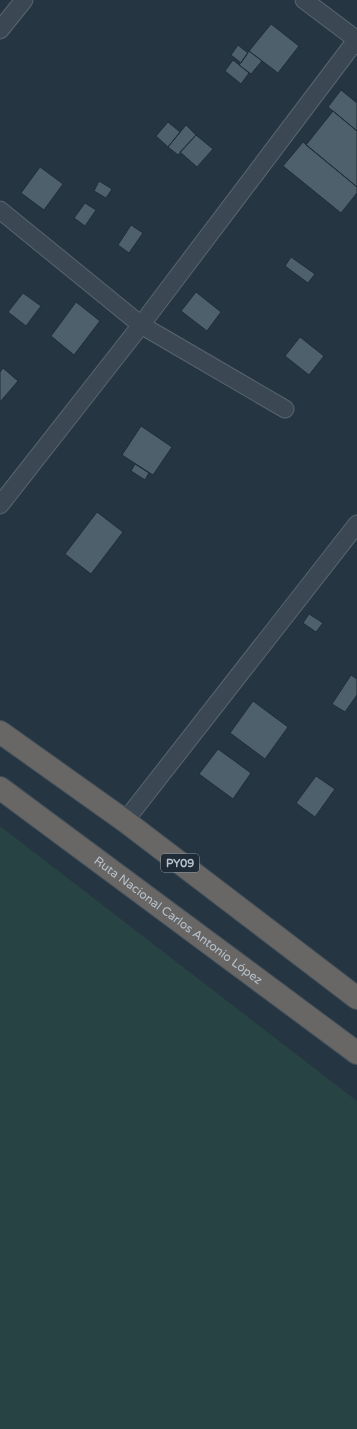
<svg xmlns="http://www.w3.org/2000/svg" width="357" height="1429" viewBox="0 0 357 1429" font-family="'Varela Round',sans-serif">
  <rect width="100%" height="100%" fill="#263542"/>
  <path fill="#284343" d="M0,826L357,1101V1429H0Z"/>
  <path fill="#4f606d" stroke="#212e39" d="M271,24L299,46L278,73L249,51Z
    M238,45L248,53L241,63L231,55Z
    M249,51L262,61L251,74L239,65Z
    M233,60L249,73L241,84L225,71Z
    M341,90L357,103V131L328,107Z
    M333,111L357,131V187L306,145Z
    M168,122L180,132L168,147L156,136Z
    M186,125L196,135L178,155L168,147Z
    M196,135L213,149L197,167L180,152Z
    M303,142L357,187V193L341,213L283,166Z
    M40,167L63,184L44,210L21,193Z
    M99,181L112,189L106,198L94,191Z
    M85,203L96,210L85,226L74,218Z
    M131,225L143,233L129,253L118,245Z
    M291,257L315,274L308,283L285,266Z
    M196,292L221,312L207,331L181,311Z
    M23,293L41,306L26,326L8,312Z
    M76,302L100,321L74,355L51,336Z
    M300,337L324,356L309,375L285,356Z
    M3,368L18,381L0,402V372Z
    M141,426L172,447L153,475L122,455Z
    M135,464L149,473L145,480L131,471Z
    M97,512L123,532L91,574L65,554Z
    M309,614L323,623L316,632L303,623Z
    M351,675L357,679V695L345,712L332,704Z
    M253,701L288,727L265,759L230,733Z
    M218,749L251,773L233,799L199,774Z
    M316,776L335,789L315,817L296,803Z"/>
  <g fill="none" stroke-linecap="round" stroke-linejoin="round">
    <defs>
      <path id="minor" d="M304,0L357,40
        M0,30L24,0
        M0,210L141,325L285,409
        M0,505L141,325L357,39
        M125,821L357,524"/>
      <g id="trunk">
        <path d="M0,732L125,821L357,998"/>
        <path id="s1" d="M0,788L357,1053"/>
      </g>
    </defs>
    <use href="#minor" stroke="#59656f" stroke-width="19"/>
    <use href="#trunk" stroke="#45525c" stroke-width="24"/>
    <use href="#minor" stroke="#3b4752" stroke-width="17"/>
    <use href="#trunk" stroke="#686765" stroke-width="22"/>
  </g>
  <g text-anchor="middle" stroke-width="3" stroke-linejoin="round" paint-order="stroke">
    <rect fill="#1f2c37" stroke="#8a959f" stroke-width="1" x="161" y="854" width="38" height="18" rx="3"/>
    <g font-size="11" font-weight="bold" fill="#b8c2cc">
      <text x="180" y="867">PY09</text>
    </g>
    <g font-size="12" fill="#b8c2cc" stroke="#1f2c37">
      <text dy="4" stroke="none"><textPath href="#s1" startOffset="222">Ruta Nacional Carlos Antonio López</textPath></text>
    </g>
  </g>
</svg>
